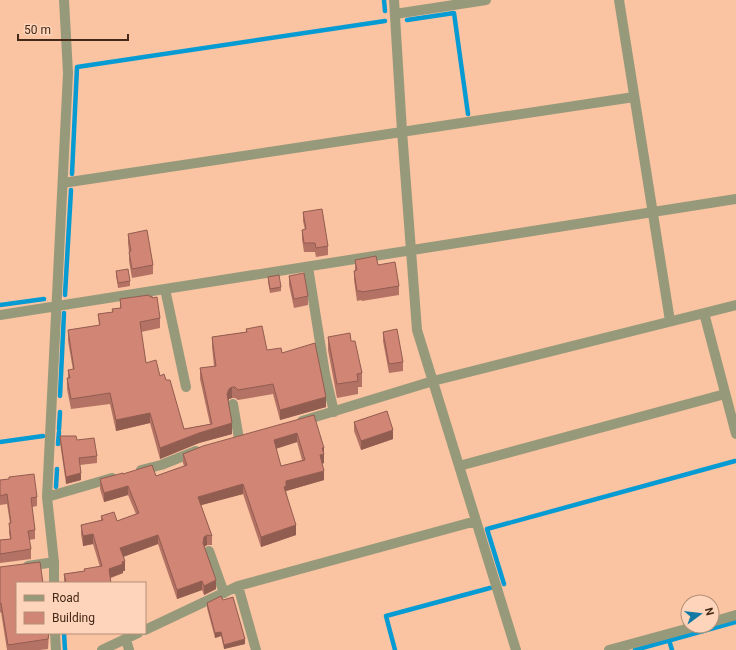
<svg xmlns="http://www.w3.org/2000/svg" width="736" height="650" viewBox="0 0 736 650" font-family="Roboto,sans-serif">
  <rect width="100%" height="100%" fill="#fac3a1"/>
  <g fill="none" stroke-linecap="round" stroke-linejoin="round">
    <path stroke="#069bd3" stroke-width="4.5" d="M384,0L385,11
      M407,20L454,13L468,114
      M72,174L77,67L385,21
      M65,295L71,190
      M0,305L44,299
      M60,396L64,313
      M59,429L60,412
      M0,442L43,436
      M58,444L59,432
      M56,487L57,469
      M504,584L487,529L735,461
      M64,633L65,650
      M669,640L672,650
      M395,650L386,616L490,588
      M635,650L736,622"/>
    <path stroke="#969a7b" stroke-width="10" d="M394,0L402,131L417,330L516,650
      M619,0L670,321
      M395,14L486,0
      M63,183L634,97
      M308,267L325,374L334,412
      M165,289L186,387
      M704,313L736,434
      M0,315L736,199
      M233,404L239,439
      M302,421L433,381L736,305
      M459,466L725,394
      M141,470L161,465L196,451
      M47,497L112,478
      M209,551L224,593
      M28,566L54,562
      M54,583V562L47,497L68,73L64,0
      M238,586L256,650
      M712,622L736,615
      M145,630L238,586L476,521
      M55,633L56,650
      M126,639L129,650
      M102,650L138,633
      M609,650L697,626"/>
  </g>
  <path fill="#b47264" fill-rule="evenodd" d="M303,212L328,246V255L316,257L315,252H304L302,239V230H305L303,221Z
    M128,234L153,265V274L132,278L129,261V252L128,243Z
    M355,260L378,265L399,286V295L362,301L361,300L357,301L354,280V271H355Z
    M116,271L130,281V286L118,288L116,275Z
    M289,276L308,296V305L294,308L289,285Z
    M268,277L281,287V291L270,293L268,282Z
    M150,297L152,298L160,318V328L141,332L146,363L160,376L184,429L210,424L200,379V368L214,366L212,347V337L246,332V329L267,350L282,353L326,407L280,420L273,394L238,400L235,398H232L229,399L228,401L232,434L199,443L160,459L150,423L116,431L110,404L71,409L67,389V378H68V370H73L68,341V330L99,326L98,314L112,312V309L120,308V299Z
    M383,332L403,362V371L389,373L383,341Z
    M328,337L351,341L362,373V387H358V394L337,398L328,350Z
    M314,415L324,457V463L322,464L324,480L286,491L296,535L261,547L243,494L201,505L212,536V545H207L204,547L216,589L204,595L202,590L177,599L158,544L123,557L125,571H123V573L111,578L64,583V574L84,571L100,567L93,544L83,546L81,534V525L101,520V516L117,521L136,514L128,495L104,502L100,489V479L123,474L156,476L184,466L183,463V454ZM297,442L302,460L281,466L276,449Z
    M354,422L393,439L361,450L354,431Z
    M60,436L77,440L97,456V463L80,465L81,480L66,484L60,443Z
    M0,480L37,497V506L32,507L35,530V539L29,540L31,549V559L0,563V540L10,539L9,533V523H10L7,504L0,505Z
    M0,567L49,633L48,649L40,650H7L1,612L0,613Z
    M223,600L245,644L224,649L221,636L215,638L207,608V603Z"/>
  <path fill="#925d51" d="M232,387V398L229,399L227,405V394L229,389Z
    M326,397V407L280,420V410Z
    M150,413V423L116,431V420Z
    M232,423V434L199,443L160,459V448L199,433Z
    M393,430V439L361,450V441Z
    M297,433V442L274,449V440Z
    M322,448H324V463L320,464V455Z
    M324,471V480L286,491V496L284,487L286,481Z
    M81,473V480L66,484V477Z
    M243,484V494L198,506V497Z
    M128,486V495L104,502V493Z
    M296,525V535L261,547V537Z
    M93,534V544L83,546V536Z
    M158,535V544L120,558V548Z
    M207,535V545L204,547L203,553V543L204,537Z
    M125,561V571H123V573L109,578V569Z
    M216,580V589L204,595V586Z
    M202,581V590L177,599V590Z
    M221,632V636L215,638V633Z
    M245,639V644L224,649V645Z"/>
  <path fill="#d18574" stroke="#925d51" fill-rule="evenodd" d="M322,209L328,246L316,248L315,243H304L302,230L306,229L303,212Z
    M147,230L153,265L132,269L129,252L131,251L128,234Z
    M376,256L378,265L395,262L399,286L362,292L361,291H357L354,271L357,270L355,260Z
    M128,269L130,281L118,283L116,271Z
    M304,273L308,296L294,299L289,276Z
    M279,275L281,287L270,289L268,277Z
    M149,295L150,297L152,296V298L157,297L160,318L140,322L146,363L156,360L160,376L164,374L166,380H170L184,429L212,424L200,368L216,366L212,337L247,332L246,329L262,326L267,350L281,348L282,353L315,343L326,397L280,410L273,384L238,390L235,387H232L229,389L227,394L232,423L199,433L160,448L150,413L116,420L110,393L71,399L67,378H70L68,370L74,369L68,330L100,325L98,314L113,312L112,309L121,308L120,299Z
    M397,329L403,362L389,364L383,332Z
    M350,333L351,341H355L362,373L357,374L358,381L337,384L328,337Z
    M387,411L393,430L361,441L354,422Z
    M314,415L324,448H322L324,454L320,455L324,471L286,481V486L284,487L296,525L261,537L243,484L198,497L212,536L207,535L204,537L203,543L216,580L204,586L202,581L177,590L158,535L120,548L125,561L122,562L123,564L109,569L111,583H64L66,582L64,574L85,571L84,569L102,566L93,534L83,536L81,525L103,520L101,516L114,512L117,521L139,513L128,486L104,493L100,479L123,473V474L152,465L156,476L187,465L183,454L203,446ZM297,433L305,460L281,466L274,440Z
    M60,436H76L77,440L94,438L97,456L79,458L81,473L66,477Z
    M34,474L37,497L31,498L35,530L28,531L31,549L0,554V540L11,539L9,523H11L7,494L0,496V480L9,479V477Z
    M40,562L43,583H17V633H49L48,639L8,645L1,603H0V567Z
    M221,596L223,600L233,597L245,639L224,645L221,632L215,633L207,603Z"/>
  <rect x="16" y="582" width="130" height="52" fill="#fed4ba" stroke="#b49079"/>
  <rect x="24" y="595" width="20" height="6" fill="#969a7b" stroke="#b49079"/>
  <text x="52" y="602" font-size="12" fill="#442918">Road</text>
  <rect x="24" y="612" width="20" height="12" fill="#d18574" stroke="#b49079"/>
  <text x="52" y="622" font-size="12" fill="#442918">Building</text>
  <g transform="translate(700 614) rotate(75)"><circle r="19" fill="#fed4ba" stroke="#b49079"/>
  <path d="M0-3L7 15L0 10L-7 15Z" fill="#1179a4"/>
  <text y="-6" font-size="11" font-weight="bold" text-anchor="middle" fill="#442918">N</text>
  </g>
  <path d="M18 34v6h110v-6" fill="none" stroke="#442918" stroke-width="2"/>
  <text x="24" y="34" font-size="12" fill="#442918" stroke="#fed4ba" stroke-width="3" paint-order="stroke">50 m</text>
</svg>
